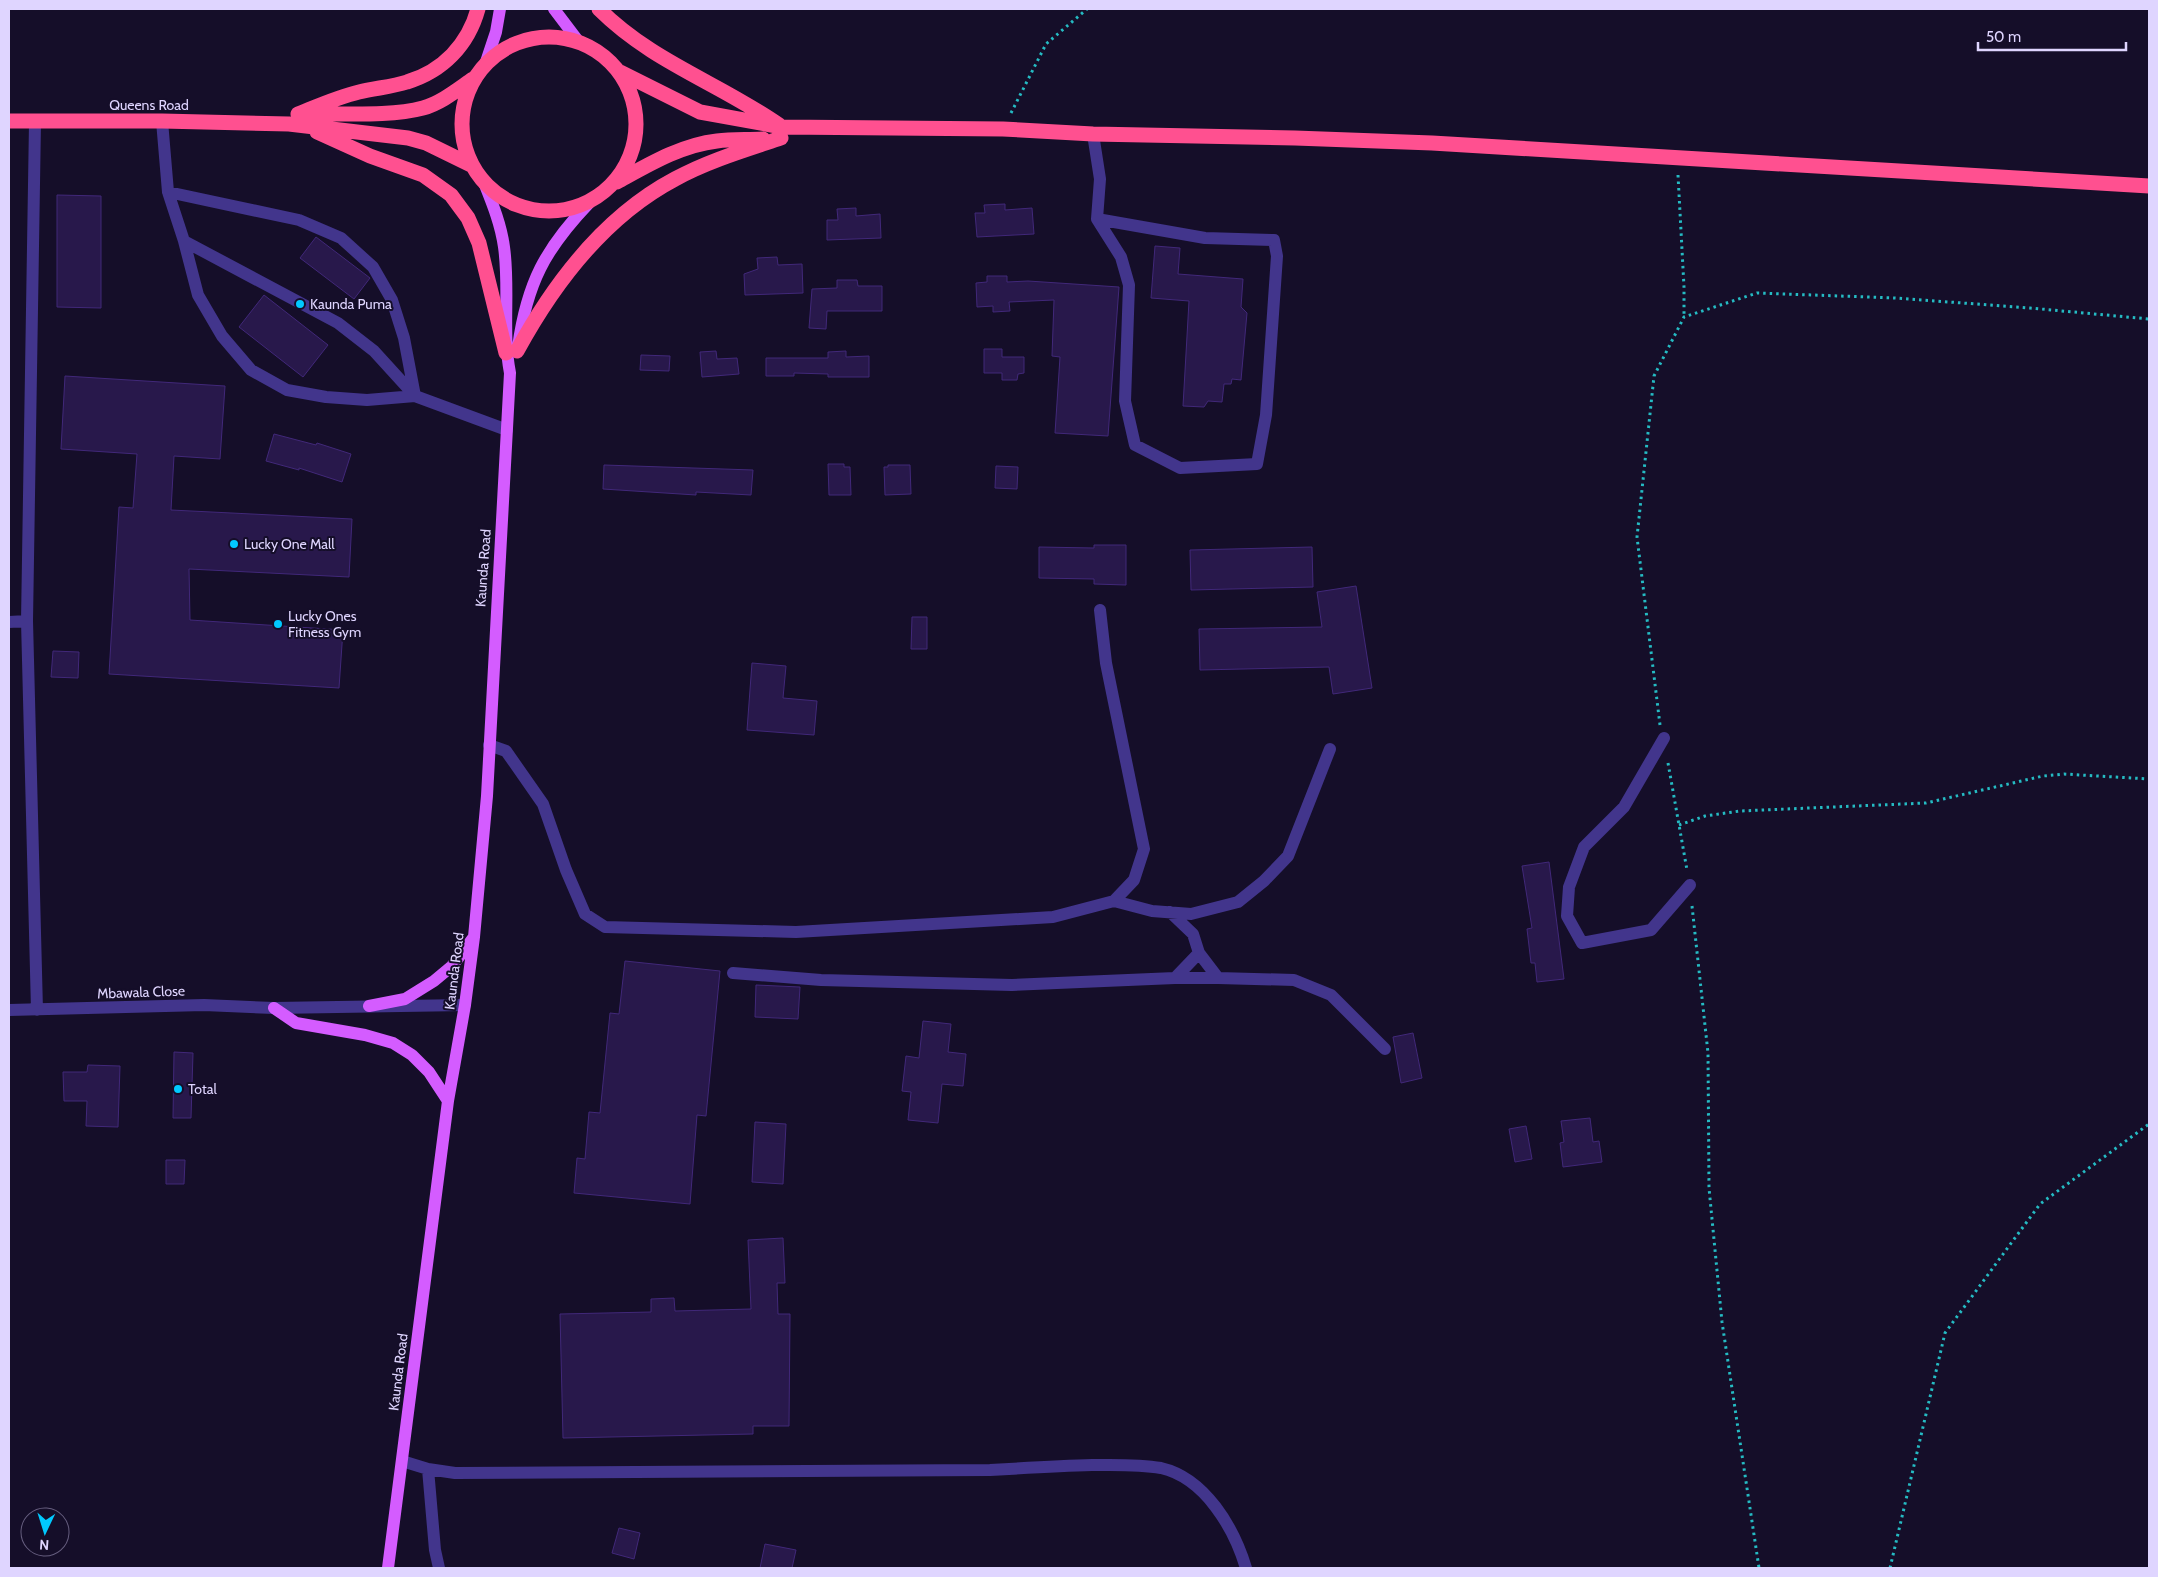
<svg xmlns="http://www.w3.org/2000/svg" width="2158" height="1577" viewBox="0 0 2158 1577" font-family="Cabin,sans-serif">
  <rect width="100%" height="100%" fill="#150e29"/>
  <path fill="#28184b" stroke="#412879" d="M57,195L101,196V308L57,307Z
    M1005,204V210L1032,208L1034,234L977,237L975,213H985L984,205Z
    M856,208V216L880,214L881,238L827,240V220H838L837,209Z
    M316,237L370,278L354,299L300,258Z
    M1155,246L1180,248L1178,274L1243,279L1241,307L1247,313L1241,380L1232,379L1231,384H1224L1222,402L1208,401L1204,407L1183,406L1189,301L1151,298Z
    M777,257L778,265L802,264L803,293L745,295L744,274L758,269L757,258Z
    M987,276H1007V282L1028,281L1119,287L1108,436L1055,433L1060,357L1052,356L1054,300L1009,302L1010,311L993,312V306L977,307L976,283L987,282Z
    M837,280H857L858,286H882V311H827L826,329L809,328L812,289L837,288Z
    M264,295L328,345L303,377L239,327Z
    M984,349H1002V357H1024V373L1018,374L1017,380H1002V373H984Z
    M716,351L717,359L737,358L739,374L702,377L700,352Z
    M846,351V357L869,356V377H828V374L794,373V376H766V358H828V352Z
    M641,355L670,356L669,371L640,370Z
    M65,376L225,386L220,459L174,456L171,510L352,519L349,577L189,569L190,620L343,630L339,688L109,674L119,507L133,508L137,454L61,449Z
    M274,434L316,445L317,443L351,454L342,482L299,468V470L266,461Z
    M828,464H844V467H850L851,495H829Z
    M604,465L753,470L751,495L696,492V495L603,489Z
    M888,465H910L911,494L885,495L884,467H888Z
    M996,466L1018,467L1017,489L995,488Z
    M1094,545H1126V585L1094,584V579L1039,578V547L1094,548Z
    M1312,547L1313,587L1191,590L1190,550Z
    M1356,586L1372,688L1333,694L1329,667L1200,670L1199,629L1322,627L1317,592Z
    M912,617H927V649H911Z
    M53,651L79,652L78,678L51,677Z
    M752,663L786,666L783,698L817,701L814,735L747,730Z
    M1549,862L1564,979L1537,982L1535,963H1531L1527,929L1532,928L1522,866Z
    M625,961L720,971L706,1116L697,1115L690,1204L574,1193L577,1158L585,1159L589,1112L600,1113L610,1013L619,1014Z
    M756,985L800,987L798,1019L755,1017Z
    M923,1021L951,1024L948,1052L966,1054L963,1086L942,1084L938,1123L908,1120L911,1092L902,1091L906,1056L919,1058Z
    M1413,1033L1422,1078L1401,1083L1393,1037Z
    M174,1052L193,1053L191,1118H173Z
    M88,1065L120,1066L118,1127L86,1126L87,1101H64L63,1072H87Z
    M1590,1118L1593,1142L1599,1141L1602,1162L1563,1167L1560,1143L1564,1142L1561,1121Z
    M755,1122L786,1124L783,1184L752,1182Z
    M1526,1126L1532,1159L1515,1162L1509,1129Z
    M166,1160H185L184,1184H166Z
    M783,1238L785,1283H777L778,1314H790L789,1426H753V1434L563,1438L560,1314L651,1312V1299L674,1298L675,1311L751,1309L748,1240Z
    M619,1528L640,1533L634,1559L612,1553Z
    M765,1544L796,1550L792,1568H760Z"/>
  <g fill="none" stroke-linecap="round" stroke-linejoin="round">
    <path stroke="#25bbc3" stroke-width="3" stroke-dasharray="2.5 4" stroke-linecap="butt" d="M1011,113L1046,44L1087,9
      M1678,175L1684,287V317
      M1660,725L1637,537L1654,376L1684,317L1757,293L1895,298L2030,308L2149,319
      M1668,763L1687,870
      M1679,825L1705,816L1740,811L1926,803L2043,776L2064,774L2149,779
      M1692,906L1708,1053L1709,1188L1722,1322L1759,1568
      M1890,1568L1945,1333L2040,1204L2149,1124"/>
    <path stroke="#42358c" stroke-width="12" d="M162,121L168,192L184,241L338,323L374,351L415,396L507,430
      M35,122L27,621L37,1010
      M1093,134L1100,179L1097,219L1121,257L1129,285L1125,401L1135,445L1180,468L1257,464L1266,415L1277,256L1274,240L1205,238L1097,219
      M168,192L299,220L341,238L373,267L392,300L404,338L415,396L367,400L326,397L287,390L251,370L222,336L198,295L184,241
      M1100,610L1106,663L1144,849L1134,880L1114,901
      M9,622L27,621
      M1664,738L1624,807L1584,847L1569,887L1567,916L1582,943L1651,930L1690,885
      M489,745L506,751L543,804L566,870L585,914L605,927L796,932L1053,917L1114,901L1152,911L1191,914L1238,902L1264,881L1288,856L1330,749
      M1170,912L1193,934L1199,953L1218,978L1294,980L1331,995L1385,1049
      M733,973L821,980L1012,985L1175,978L1199,953
      M1175,978H1218
      M9,1010L204,1005L274,1008L465,1005
      M402,1461L428,1469L455,1473L990,1470C1024,1468 1058,1466 1092,1465C1115,1465 1138,1464 1161,1468C1205,1478 1234,1528 1246,1568
      M428,1469L435,1550L439,1568"/>
    <path stroke="#d45cff" stroke-width="12" d="M554,9L579,42
      M486,62L496,32L500,9
      M518,347C527,283 545,249 589,203
      M369,1006L405,999L434,981L452,966L474,937
      M274,1008L296,1023L365,1035L393,1043L412,1055L429,1072L448,1101
      M388,1568L448,1101L465,1005L474,937L487,796L510,373C502,332 510,289 504,247C501,225 493,205 485,185"/>
    <path stroke="#ff5090" stroke-width="15" d="M599,9C652,62 719,83 779,125
      M462 124a87 87 0 1 1 174 0a87 87 0 1 1-174 0Z
      M620,72L700,112L782,127L1003,129L1093,134L1295,138L1432,143L2149,186
      M298,114C318,106 338,97 359,92C375,88 392,87 407,82C443,71 468,45 478,9
      M306,114C342,113 389,117 423,108C441,103 457,90 473,79
      M9,121H162L289,124L408,138L426,143L471,165
      M317,132L370,156L423,175L451,195L468,218L479,243L506,353
      M617,182C648,165 681,145 717,141C732,139 748,140 763,139
      M517,351C554,283 605,216 675,179C708,161 745,150 781,138"/>
  </g>
  <g fill="#01c9ff" stroke="#150e29" stroke-width="2">
    <circle cx="300" cy="304" r="5"/>
    <circle cx="234" cy="544" r="5"/>
    <circle cx="278" cy="624" r="5"/>
    <circle cx="178" cy="1089" r="5"/>
  </g>
  <g text-anchor="middle" stroke-width="4" stroke-linejoin="round" paint-order="stroke">
    <g font-size="14" fill="#dfd5ff" stroke="#150e29">
      <text x="149" y="110">Queens Road</text>
      <text transform="translate(483 568) rotate(-86)" y="5">Kaunda Road</text>
      <text transform="translate(454 971) rotate(-83)" y="5">Kaunda Road</text>
      <text transform="translate(141 992) rotate(-2)" y="5">Mbawala Close</text>
      <text transform="translate(398 1372) rotate(-83)" y="5">Kaunda Road</text>
    </g>
    <g font-size="14" fill="#dfd5ff" stroke="#150e29" text-anchor="start">
      <text x="310" y="309">Kaunda Puma</text>
      <text x="244" y="549">Lucky One Mall</text>
      <text x="288" y="621">Lucky Ones<tspan x="288" dy="16">Fitness Gym</tspan></text>
      <text x="188" y="1094">Total</text>
    </g>
  </g>
  <rect width="2158" height="1577" fill="none" stroke="#dfd5ff" stroke-width="20"/>
  <g transform="translate(45 1532) rotate(184)"><circle r="24" fill="#150e29" stroke="#665e7f"/>
  <path d="M0-4L9 19L0 12L-9 19Z" fill="#01c9ff"/>
  <text y="-8" font-size="14" font-weight="bold" text-anchor="middle" fill="#dfd5ff">N</text>
  </g>
  <path d="M1978 42v8h148v-8" fill="none" stroke="#dfd5ff" stroke-width="2.5"/>
  <text x="1986" y="42" font-size="15" fill="#dfd5ff" stroke="#150e29" stroke-width="4" paint-order="stroke">50 m</text>
</svg>
